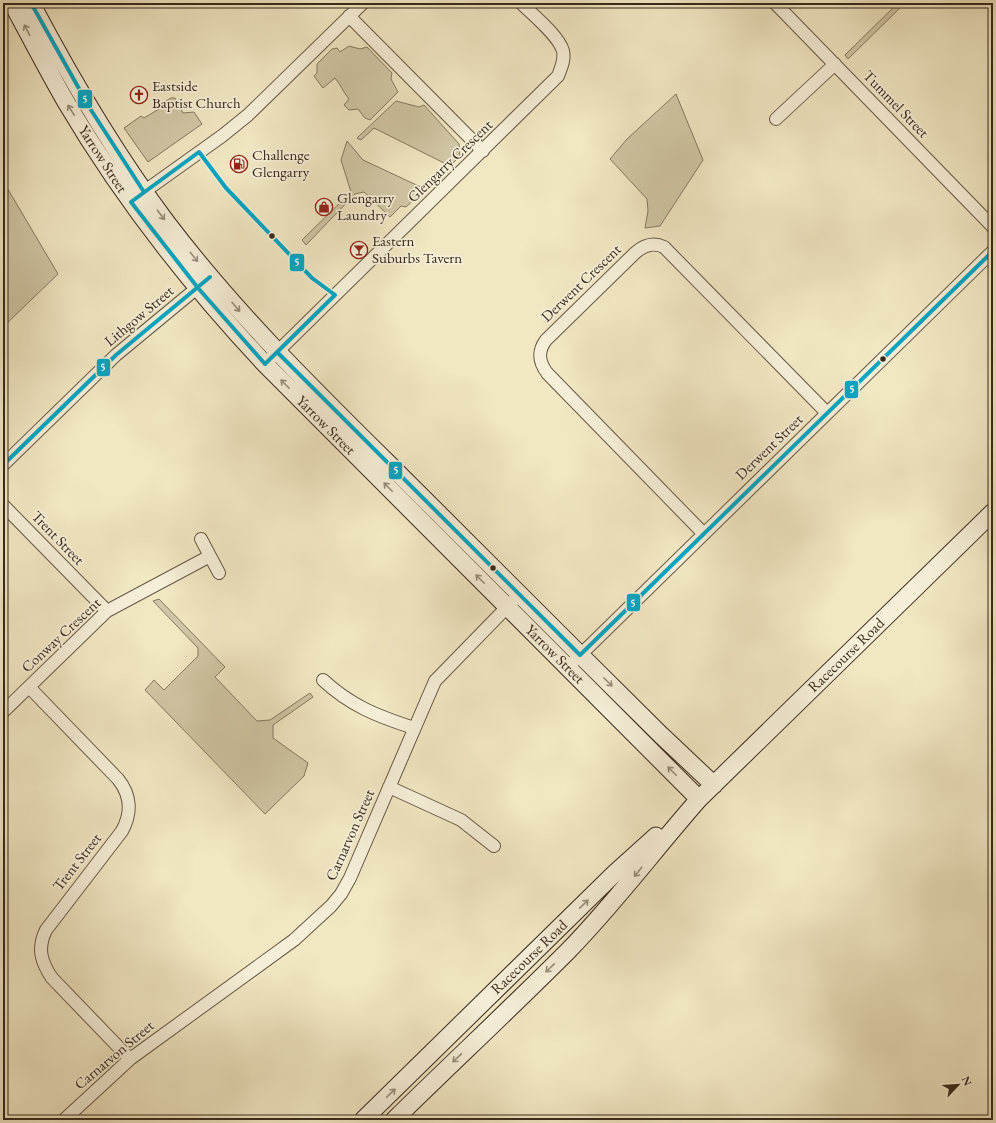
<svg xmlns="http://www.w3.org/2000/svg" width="996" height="1123" viewBox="0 0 996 1123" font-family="'EB Garamond',serif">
  <rect width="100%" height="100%" fill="#f1e7c3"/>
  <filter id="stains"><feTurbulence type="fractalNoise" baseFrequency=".005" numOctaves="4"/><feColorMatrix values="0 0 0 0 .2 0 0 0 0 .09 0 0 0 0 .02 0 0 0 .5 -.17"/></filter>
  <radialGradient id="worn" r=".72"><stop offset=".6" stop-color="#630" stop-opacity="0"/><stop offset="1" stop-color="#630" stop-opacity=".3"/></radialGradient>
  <path fill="#d1c7a6" stroke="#847860" d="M898,3H905L848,59L845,55Z
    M349,46L360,49L367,47L392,73L391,79L398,92L370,120L365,118L358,109L349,110L344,105L349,99C343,92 341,85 335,78L323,88L314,76L317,73V64L332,49L337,48L340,52Z
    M676,94L703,160L660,226L645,228L648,211L647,199L610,159L627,139Z
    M171,98H175L183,113L194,112L202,124L148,162L124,128L141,116L144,118L159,109L157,106Z
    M396,101L419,107L424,105L459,144L460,156L450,166L374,128L361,140L357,138Z
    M347,141L363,160L425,189L406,207L401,206L390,217L364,192L355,194L306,245L302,240L351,192L341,160Z
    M3,181L58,274L3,327Z
    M159,599L225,667L215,677L257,721L270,720L310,693L313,697L273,725V738L308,763L304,776L265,814L145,690L154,680L164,690L198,656V648L153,601Z"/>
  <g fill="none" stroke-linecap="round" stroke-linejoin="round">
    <defs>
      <path id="street" d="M775,3L993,227
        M349,16L483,151
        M776,119L835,64
        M138,196L222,136L248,115L363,3
        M265,364L558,76C561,68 565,60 563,51C559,36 533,15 521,3
        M3,465L116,355L203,283
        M3,505L107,611
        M704,534L547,373C539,362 537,352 546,340L635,253C644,245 653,242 664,247L827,413
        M201,539L219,573
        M568,667L993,251
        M323,680C351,706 377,716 414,728
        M29,687L118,779C131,795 132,813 122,831L46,930C37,948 41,962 52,978L130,1059
        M3,712L107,611L210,556
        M389,787L461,820L494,846
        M64,1120L130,1059L294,940L331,906L341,894L350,878L435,681L513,601"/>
      <path id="secondary" d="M12,3C30,36 47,69 66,102C122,197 190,284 265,364L699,799
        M31,3C71,79 115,154 167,223C236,314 317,393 398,473C485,560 573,648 661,735L714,785
        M363,1120L615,873L656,836
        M394,1120C452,1063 511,1008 568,951C615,903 655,849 699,799L993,512"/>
    </defs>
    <use href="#street" stroke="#665845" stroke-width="14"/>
    <use href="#secondary" stroke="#37281b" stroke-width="19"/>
    <use href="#street" stroke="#f6efd8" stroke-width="12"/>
    <use href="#secondary" stroke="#f6efd8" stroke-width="17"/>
    <defs>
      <path id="bus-1" d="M31,3L91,110L144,192
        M199,152L226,188L312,278L335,295L265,364L198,288L131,202Z
        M277,352L580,655L993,251
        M3,465L116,355L210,277"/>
    </defs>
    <use href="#bus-1" stroke="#f6efd8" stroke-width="7"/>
    <use href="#bus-1" stroke="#08a5c1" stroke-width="4"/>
  </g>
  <defs><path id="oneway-shaft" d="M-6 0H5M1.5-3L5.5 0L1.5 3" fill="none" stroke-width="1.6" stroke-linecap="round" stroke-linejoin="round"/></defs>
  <g stroke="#968c7a">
    <use href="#oneway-shaft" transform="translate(27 30) rotate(-118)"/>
    <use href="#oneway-shaft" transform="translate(71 110) rotate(-122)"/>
    <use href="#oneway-shaft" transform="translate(161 215) rotate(53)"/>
    <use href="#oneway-shaft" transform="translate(194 257) rotate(51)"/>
    <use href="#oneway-shaft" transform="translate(236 307) rotate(49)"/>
    <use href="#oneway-shaft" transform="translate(285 384) rotate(-135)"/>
    <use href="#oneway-shaft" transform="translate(388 487) rotate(-135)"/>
    <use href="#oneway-shaft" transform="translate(480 579) rotate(-135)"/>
    <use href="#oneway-shaft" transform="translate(608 682) rotate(45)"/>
    <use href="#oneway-shaft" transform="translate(672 771) rotate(-135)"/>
    <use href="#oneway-shaft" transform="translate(638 872) rotate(128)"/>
    <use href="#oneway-shaft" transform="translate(584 904) rotate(-44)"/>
    <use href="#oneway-shaft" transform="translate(550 968) rotate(136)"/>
    <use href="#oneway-shaft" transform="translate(457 1058) rotate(136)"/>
    <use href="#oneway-shaft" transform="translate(391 1093) rotate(-44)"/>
  </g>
  <defs>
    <symbol id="church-ring" viewBox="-11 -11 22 22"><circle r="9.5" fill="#f6efd8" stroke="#8f2418" stroke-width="1.5"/><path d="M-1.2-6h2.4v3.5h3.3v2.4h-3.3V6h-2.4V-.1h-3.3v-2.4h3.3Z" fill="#8f2418"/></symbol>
    <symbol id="fuel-ring" viewBox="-11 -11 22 22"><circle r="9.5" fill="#f6efd8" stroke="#8f2418" stroke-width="1.5"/><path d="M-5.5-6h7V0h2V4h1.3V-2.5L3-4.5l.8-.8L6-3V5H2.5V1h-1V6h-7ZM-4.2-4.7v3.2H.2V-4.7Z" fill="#8f2418"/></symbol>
    <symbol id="shop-ring" viewBox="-11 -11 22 22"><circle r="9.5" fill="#f6efd8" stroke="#8f2418" stroke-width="1.5"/><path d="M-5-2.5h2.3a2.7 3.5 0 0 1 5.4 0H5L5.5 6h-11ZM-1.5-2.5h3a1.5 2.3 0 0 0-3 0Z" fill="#8f2418"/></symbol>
    <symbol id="bar-ring" viewBox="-11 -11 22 22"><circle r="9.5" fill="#f6efd8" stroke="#8f2418" stroke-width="1.5"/><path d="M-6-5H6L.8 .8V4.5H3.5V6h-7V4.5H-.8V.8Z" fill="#8f2418"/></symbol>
  </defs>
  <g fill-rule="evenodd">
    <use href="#church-ring" x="129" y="85" width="20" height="20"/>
    <use href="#fuel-ring" x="229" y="154" width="20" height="20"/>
    <use href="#shop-ring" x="314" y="197" width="20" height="20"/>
    <use href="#bar-ring" x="349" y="240" width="20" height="20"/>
  </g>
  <g fill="#37281b" stroke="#f6efd8" stroke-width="1.5">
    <circle cx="272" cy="236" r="3.5"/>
    <circle cx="883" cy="359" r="3.5"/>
    <circle cx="493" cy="568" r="3.5"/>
  </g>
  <g text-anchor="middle" stroke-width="3.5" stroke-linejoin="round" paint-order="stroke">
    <g font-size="15" fill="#37281b" stroke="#f6efd8" text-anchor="start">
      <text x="152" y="91">Eastside<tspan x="152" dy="17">Baptist Church</tspan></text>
      <text x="252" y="160">Challenge<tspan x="252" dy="17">Glengarry</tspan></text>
      <text x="337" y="203">Glengarry<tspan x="337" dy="17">Laundry</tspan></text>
      <text x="372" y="246">Eastern<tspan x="372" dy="17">Suburbs Tavern</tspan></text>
    </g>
    <g font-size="15" fill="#37281b" stroke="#f6efd8">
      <text transform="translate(896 104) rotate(46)" y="5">Tummel Street</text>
      <text transform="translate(103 159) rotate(57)" y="5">Yarrow Street</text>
      <text transform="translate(450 161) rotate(-44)" y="5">Glengarry Crescent</text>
      <text transform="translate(581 283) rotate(-44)" y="5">Derwent Crescent</text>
      <text transform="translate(139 316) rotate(-40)" y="5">Lithgow Street</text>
      <text transform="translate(326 425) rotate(45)" y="5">Yarrow Street</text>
      <text transform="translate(769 447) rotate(-44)" y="5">Derwent Street</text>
      <text transform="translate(58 538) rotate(46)" y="5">Trent Street</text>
      <text transform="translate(61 635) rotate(-43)" y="5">Conway Crescent</text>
      <text transform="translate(555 654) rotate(45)" y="5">Yarrow Street</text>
      <text transform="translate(846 655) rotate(-44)" y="5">Racecourse Road</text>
      <text transform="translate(350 835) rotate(-66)" y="5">Carnarvon Street</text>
      <text transform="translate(77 862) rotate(-52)" y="5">Trent Street</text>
      <text transform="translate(529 957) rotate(-44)" y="5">Racecourse Road</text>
      <text transform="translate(114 1055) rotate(-40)" y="5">Carnarvon Street</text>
    </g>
  </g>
  <g stroke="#f6efd8" stroke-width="1.5">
    <rect x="77" y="89" width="16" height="20" rx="4" fill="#08a5c1"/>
    <rect x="289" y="253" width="16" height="19" rx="4" fill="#08a5c1"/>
    <rect x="96" y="358" width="15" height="19" rx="4" fill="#08a5c1"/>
    <rect x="844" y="380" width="15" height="19" rx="4" fill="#08a5c1"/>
    <rect x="388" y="461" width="15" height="19" rx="4" fill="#08a5c1"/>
    <rect x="626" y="593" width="15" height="19" rx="4" fill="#08a5c1"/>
  </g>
  <g font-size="11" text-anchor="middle" font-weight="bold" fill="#fff">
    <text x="85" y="103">5</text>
    <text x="297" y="266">5</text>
    <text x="103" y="371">5</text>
    <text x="852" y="393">5</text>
    <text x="396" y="474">5</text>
    <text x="633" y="607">5</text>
  </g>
  <rect width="996" height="1123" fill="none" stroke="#f1e7c3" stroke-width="16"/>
  <rect x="4" y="4" width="988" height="1115" fill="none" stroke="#37281b" stroke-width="2"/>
  <rect x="8" y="8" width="980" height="1107" fill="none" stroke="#37281b"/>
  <g transform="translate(958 1085) rotate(65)" stroke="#f6efd8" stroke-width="3" paint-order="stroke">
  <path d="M0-3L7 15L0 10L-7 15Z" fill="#37281b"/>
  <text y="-6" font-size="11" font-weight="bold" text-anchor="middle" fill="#37281b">N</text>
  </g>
  <rect width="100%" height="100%" filter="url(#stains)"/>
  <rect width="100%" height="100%" fill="url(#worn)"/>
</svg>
